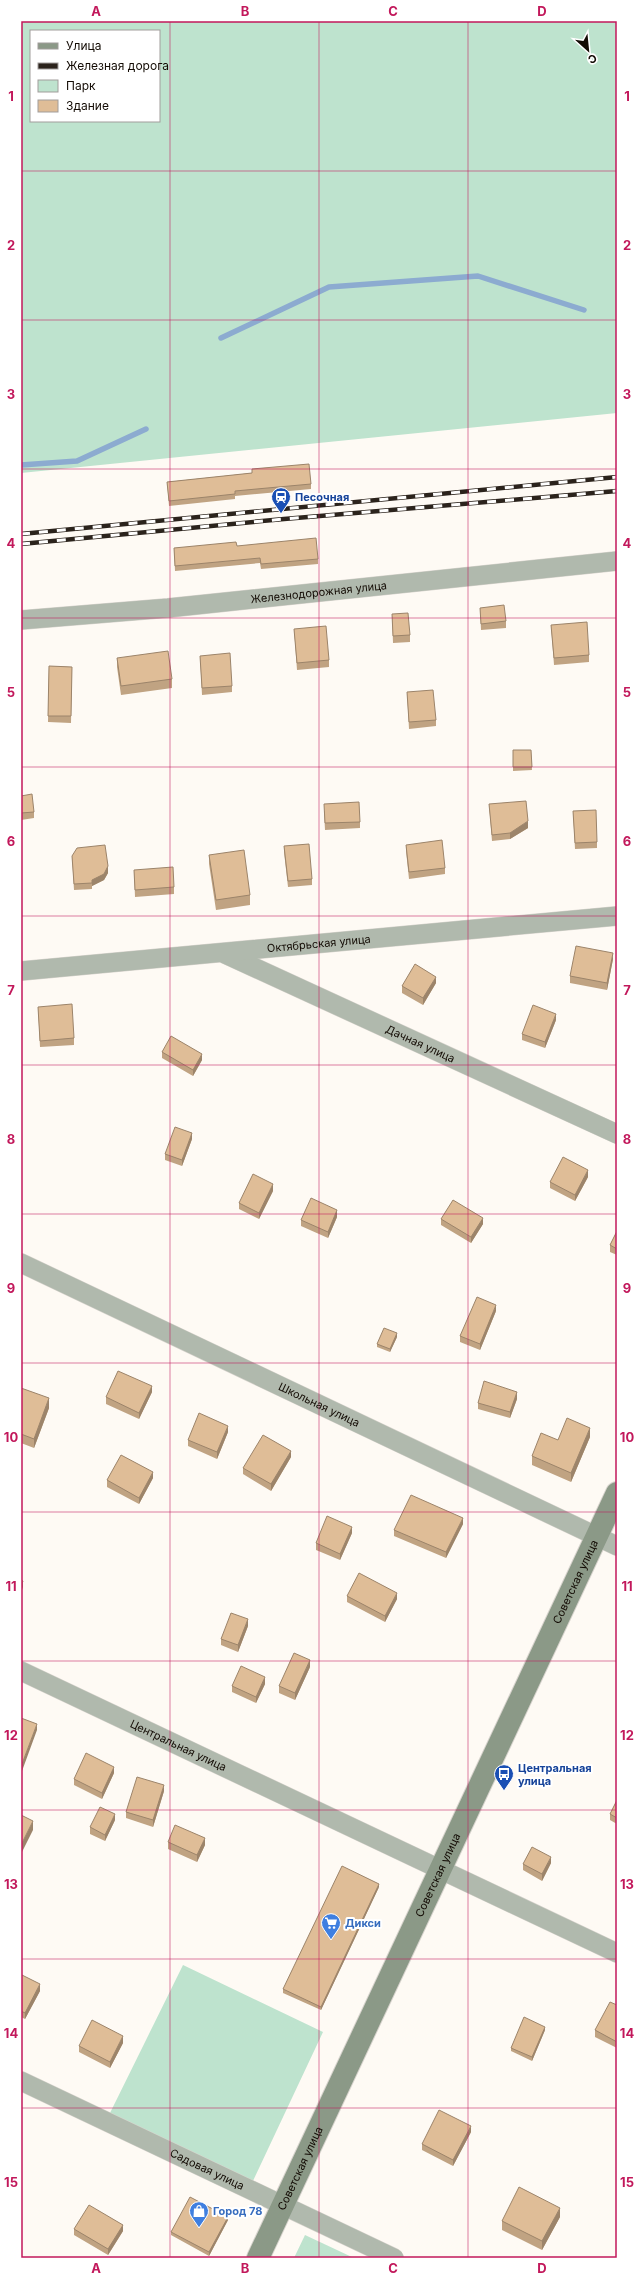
<svg xmlns="http://www.w3.org/2000/svg" width="638" height="2279" viewBox="0 0 638 2279" font-family="Inter,sans-serif">
  <rect width="100%" height="100%" fill="#fefaf4"/>
  <path fill="#bee3ce" fill-rule="evenodd" d="M21,21H617V413L21,473ZM31,31H159V121H31Z
    M183,1965L323,2032L252,2183L110,2113Z
    M305,2235L354,2258H294Z"/>
  <g fill="none" stroke-linecap="round" stroke-linejoin="round">
    <path stroke="#8cabd0" stroke-width="5.5" d="M221,338L329,287L478,276L584,310
      M21,465L77,461L146,429"/>
    <defs>
      <g id="minor">
        <path id="s1" d="M21,620L168,608L617,561"/>
        <path id="s2" d="M225,954L617,1134"/>
        <path id="s3" d="M21,971L617,916"/>
        <path id="s4" d="M21,1263L617,1546"/>
        <path id="s5" d="M21,1671L617,1953"/>
        <path id="s6" d="M21,2081L394,2258"/>
      </g>
      <g id="secondary">
        <path id="s7" d="M258,2258L617,1493"/>
      </g>
    </defs>
    <use href="#minor" stroke="#d8d4ce" stroke-width="20"/>
    <use href="#secondary" stroke="#d8d4ce" stroke-width="24"/>
    <use href="#minor" stroke="#b0b9ad" stroke-width="19"/>
    <use href="#secondary" stroke="#8b9987" stroke-width="22"/>
    <defs>
      <path id="rail" d="M21,534L617,477
        M21,544L284,519L617,491"/>
    </defs>
    <use href="#rail" stroke="#2b231c" stroke-width="4.5"/>
    <use href="#rail" stroke="#fff" stroke-width="3" stroke-dasharray="9" stroke-linecap="butt"/>
  </g>
  <path fill="#c0a382" d="M252,469L311,484V489L235,496V499L169,506L167,482L252,473Z
    M237,546L318,559V564L261,569L260,563L175,571L174,548Z
    M480,608L506,621V628L481,630Z
    M392,614L410,635V642L393,643Z
    M551,625L589,655V662L554,665Z
    M294,629L329,660V667L297,670Z
    M200,656L232,686V692L202,695Z
    M117,658L172,679V688L121,695L117,667Z
    M49,666L72,667L71,723L48,722Z
    M407,692L436,720V726L409,729Z
    M513,750H531L532,770L513,771Z
    M21,796L34,812V818L21,820Z
    M489,804L528,828L510,839L492,841Z
    M324,811L360,822V828L325,830Z
    M573,811L597,842V848L575,849Z
    M406,845L445,868V874L409,879L406,851Z
    M284,846L312,879V885L288,887L284,852Z
    M209,855L250,895V905L216,910L209,864Z
    M72,856L108,873L104,880L92,886V889L74,890Z
    M134,870L174,887V894L135,897Z
    M613,959L607,990L570,983V976Z
    M436,983L423,1005L402,993V986Z
    M38,1007L74,1038V1045L40,1047Z
    M556,1020L545,1048L522,1040V1034Z
    M162,1052L202,1060L193,1076L162,1058Z
    M192,1139L182,1166L165,1160V1154Z
    M588,1177L575,1201L550,1188V1182Z
    M273,1191L259,1219L239,1209V1203Z
    M337,1217L328,1238L301,1226V1220Z
    M441,1219L483,1224L471,1243L441,1225Z
    M617,1231V1255L610,1252V1245Z
    M496,1311L480,1350L460,1342V1336Z
    M397,1337L390,1352L377,1347V1344Z
    M21,1388L49,1408L34,1448L21,1443Z
    M152,1392L139,1419L106,1404V1397Z
    M517,1399L510,1418L478,1409V1403Z
    M228,1432L217,1459L188,1446V1440Z
    M590,1437L571,1482L532,1465V1456L558,1440Z
    M291,1457L271,1491L243,1474V1468Z
    M153,1478L139,1504L107,1487V1480Z
    M463,1524L446,1558L394,1536V1530Z
    M352,1533L340,1560L316,1550V1543Z
    M347,1596L397,1599L385,1622L347,1602Z
    M248,1626L238,1652L221,1645V1639Z
    M310,1667L295,1700L279,1693V1686Z
    M265,1684L256,1703L232,1692V1686Z
    M114,1773L102,1799L74,1785V1779Z
    M164,1791L153,1827L126,1818V1812Z
    M617,1800V1824L610,1820V1814Z
    M115,1820L105,1841L90,1834V1827Z
    M168,1842L205,1845L197,1862L168,1849Z
    M551,1863L542,1881L523,1870V1864Z
    M379,1887L321,2010L283,1993V1989Z
    M21,1977L40,1991L25,2019L21,2017Z
    M617,2005V2048L595,2037V2030Z
    M545,2030L532,2061L511,2051V2048Z
    M123,2043L110,2068L79,2052V2046Z
    M471,2132L453,2166L422,2150V2144Z
    M560,2217L542,2250L502,2230V2221Z
    M228,2220L209,2256L171,2235V2232Z
    M74,2229L123,2231L108,2255L74,2235Z"/>
  <path fill="#9c846a" d="M528,821V828L510,839V833Z
    M108,866V873L104,880L92,886V880Z
    M613,953V959L607,990V983Z
    M436,977V983L423,1005V998Z
    M556,1014V1020L545,1048V1042Z
    M202,1054V1060L193,1076V1070Z
    M192,1133V1139L182,1166V1160Z
    M588,1170V1177L575,1201V1195Z
    M273,1184V1191L259,1219V1213Z
    M337,1210V1217L328,1238V1232Z
    M483,1218V1224L471,1243V1237Z
    M496,1305V1311L480,1350V1344Z
    M397,1333V1337L390,1352V1349Z
    M152,1386V1392L139,1419V1413Z
    M517,1392V1399L510,1418V1412Z
    M49,1398V1408L34,1448V1439Z
    M228,1426V1432L217,1459V1452Z
    M590,1428V1437L571,1482V1473Z
    M291,1451V1457L271,1491V1484Z
    M153,1472V1478L139,1504V1498Z
    M463,1518V1524L446,1558V1552Z
    M352,1527V1533L340,1560V1554Z
    M23,1581V1587L21,1593V1587Z
    M397,1593V1599L385,1622V1616Z
    M248,1619V1626L238,1652V1645Z
    M310,1660V1667L295,1700V1693Z
    M265,1677V1684L256,1703V1697Z
    M37,1724V1730L22,1771V1764Z
    M114,1767V1773L102,1799V1793Z
    M164,1785V1791L153,1827V1820Z
    M115,1814V1820L105,1841V1835Z
    M33,1821V1830L21,1854V1845Z
    M205,1838V1845L197,1862V1855Z
    M551,1857V1863L542,1881V1874Z
    M379,1884V1887L321,2010V2007Z
    M40,1984V1991L25,2019V2013Z
    M545,2027V2030L532,2061V2057Z
    M123,2036V2043L110,2068V2062Z
    M471,2126V2132L453,2166V2160Z
    M560,2208V2217L542,2250V2241Z
    M228,2217V2220L209,2256V2252Z
    M123,2225V2231L108,2255V2249Z"/>
  <path fill="#dfbd97" stroke="#9c846a" d="M309,464L311,484L235,491V494L169,501L167,482L252,473V469Z
    M316,538L318,559L261,564L260,558L175,566L174,548L236,542L237,546Z
    M504,605L506,621L481,624L480,608Z
    M408,613L410,635L393,636L392,614Z
    M587,622L589,655L554,658L551,625Z
    M326,626L329,660L297,663L294,629Z
    M168,651L172,679L121,686L117,658Z
    M230,653L232,686L202,688L200,656Z
    M49,666L72,667L71,716H48Z
    M433,690L436,720L409,722L407,692Z
    M513,750H531L532,767H513Z
    M32,794L34,812L21,813V796Z
    M526,801L528,821L510,833L492,835L489,804Z
    M359,802L360,822L325,823L324,804Z
    M596,810L597,842L575,843L573,811Z
    M442,840L445,868L409,872L406,845Z
    M309,844L312,879L288,881L284,846Z
    M105,845L108,866L104,874L92,880V883L74,884L72,856L77,848Z
    M244,850L250,895L216,900L209,855Z
    M173,867L174,887L135,890L134,870Z
    M576,946L613,953L607,983L570,976Z
    M415,964L436,977L423,998L402,986Z
    M72,1004L74,1038L40,1041L38,1007Z
    M533,1005L556,1014L545,1042L522,1034Z
    M171,1036L202,1054L193,1070L162,1052Z
    M175,1127L192,1133L182,1160L165,1154Z
    M563,1157L588,1170L575,1195L550,1182Z
    M253,1174L273,1184L259,1213L239,1203Z
    M311,1198L337,1210L328,1232L301,1220Z
    M453,1200L483,1218L471,1237L441,1219Z
    M617,1231V1249L610,1245Z
    M477,1297L496,1305L480,1344L460,1336Z
    M384,1328L397,1333L390,1349L377,1344Z
    M118,1371L152,1386L139,1413L106,1397Z
    M484,1381L517,1392L510,1412L478,1403Z
    M21,1388L49,1398L34,1439L21,1434Z
    M199,1413L228,1426L217,1452L188,1440Z
    M567,1418L590,1428L571,1473L532,1456L541,1433L558,1440Z
    M263,1435L291,1451L271,1484L243,1468Z
    M121,1455L153,1472L139,1498L107,1480Z
    M411,1495L463,1518L446,1552L394,1530Z
    M327,1516L352,1527L340,1554L316,1543Z
    M359,1573L397,1593L385,1616L347,1596Z
    M21,1580L23,1581L21,1587Z
    M231,1613L248,1619L238,1645L221,1639Z
    M294,1653L310,1660L295,1693L279,1686Z
    M241,1666L265,1677L256,1697L232,1686Z
    M21,1718L37,1724L22,1764H21Z
    M86,1753L114,1767L102,1793L74,1779Z
    M137,1777L164,1785L153,1820L126,1812Z
    M617,1800V1818L610,1814Z
    M100,1807L115,1814L105,1835L90,1827Z
    M21,1815L33,1821L21,1845Z
    M175,1825L205,1838L197,1855L168,1842Z
    M532,1847L551,1857L542,1874L523,1864Z
    M342,1866L379,1884L321,2007L283,1989Z
    M22,1975L40,1984L25,2013L21,2011V1977Z
    M610,2002L617,2005V2042L595,2030Z
    M524,2017L545,2027L532,2057L511,2048Z
    M92,2020L123,2036L110,2062L79,2046Z
    M439,2110L471,2126L453,2160L422,2144Z
    M519,2187L560,2208L542,2241L502,2221Z
    M190,2197L228,2217L209,2252L171,2232Z
    M89,2205L123,2225L108,2249L74,2229Z"/>
  <path fill="none" stroke="#c2185b" stroke-width="1" stroke-opacity="0.55" d="M170,21V2258M319,21V2258M468,21V2258M21,171H617M21,320H617M21,469H617M21,618H617M21,767H617M21,916H617M21,1065H617M21,1214H617M21,1363H617M21,1512H617M21,1661H617M21,1810H617M21,1959H617M21,2108H617"/>
  <defs>
    <symbol id="station-pin" viewBox="-11 -11 22 30"><path d="M0 17L-7.5 6A9.5 9.5 0 1 1 7.5 6Z" fill="#1a4fb4" stroke="#fff"/><path d="M-3-6H3Q5-6 5-4V2Q5 4 3 4L4.5 6H3L1.5 4h-3L-3 6H-4.5L-3 4Q-5 4-5 2V-4Q-5-6-3-6ZM-3.5-4v3h7v-3ZM-3.5 1v1.5H-2V1ZM2 1v1.5H3.5V1Z" fill="#fff"/></symbol>
    <symbol id="bus-pin" viewBox="-11 -11 22 30"><path d="M0 17L-7.5 6A9.5 9.5 0 1 1 7.5 6Z" fill="#1a4fb4" stroke="#fff"/><path d="M-5-6H5V4H4V6H2V4H-2V6H-4V4H-5ZM-3.5-4V0h7V-4ZM-3.5 1.2v1.5H-2V1.2ZM2 1.2v1.5H3.5V1.2Z" fill="#fff"/></symbol>
    <symbol id="supermarket-pin" viewBox="-11 -11 22 30"><path d="M0 17L-7.5 6A9.5 9.5 0 1 1 7.5 6Z" fill="#3f7fe0" stroke="#fff"/><path d="M-6-5.5h2.5l.6 2H6L4.5 2H-2.5L-4.4-4H-6ZM-1.5 3.2a1.3 1.3 0 1 0 .1 0ZM3 3.2a1.3 1.3 0 1 0 .1 0Z" fill="#fff"/></symbol>
    <symbol id="shop-pin" viewBox="-11 -11 22 30"><path d="M0 17L-7.5 6A9.5 9.5 0 1 1 7.5 6Z" fill="#3f7fe0" stroke="#fff"/><path d="M-5-2.5h2.3a2.7 3.5 0 0 1 5.4 0H5L5.5 6h-11ZM-1.5-2.5h3a1.5 2.3 0 0 0-3 0Z" fill="#fff"/></symbol>
  </defs>
  <g fill-rule="evenodd">
    <use href="#station-pin" x="270" y="486" width="22" height="30"/>
    <use href="#bus-pin" x="493" y="1763" width="22" height="30"/>
    <use href="#supermarket-pin" x="320" y="1912" width="22" height="30"/>
    <use href="#shop-pin" x="188" y="2200" width="22" height="30"/>
  </g>
  <g text-anchor="middle" stroke-width="4" stroke-linejoin="round" paint-order="stroke">
    <g font-size="11" font-weight="bold" fill="#164399" stroke="#fff" text-anchor="start">
      <text x="295" y="501">Песочная</text>
      <text x="518" y="1772">Центральная<tspan x="518" dy="13">улица</tspan></text>
    </g>
    <g font-size="11" fill="#130b04" stroke="#fff">
      <text dy="4" stroke="none"><textPath href="#s1" startOffset="299">Железнодорожная улица</textPath></text>
      <text dy="4" stroke="none"><textPath href="#s3" startOffset="299">Октябрьская улица</textPath></text>
      <text dy="4" stroke="none"><textPath href="#s2" startOffset="215">Дачная улица</textPath></text>
      <text dy="4" stroke="none"><textPath href="#s4" startOffset="330">Школьная улица</textPath></text>
      <text dy="4" stroke="none"><textPath href="#s7" startOffset="747">Советская улица</textPath></text>
      <text dy="4" stroke="none"><textPath href="#s5" startOffset="174">Центральная улица</textPath></text>
      <text dy="4" stroke="none"><textPath href="#s7" startOffset="423">Советская улица</textPath></text>
      <text dy="4" stroke="none"><textPath href="#s7" startOffset="99">Советская улица</textPath></text>
      <text dy="4" stroke="none"><textPath href="#s6" startOffset="206">Садовая улица</textPath></text>
    </g>
    <g font-size="11" font-weight="bold" fill="#366cbe" stroke="#fff" text-anchor="start">
      <text x="345" y="1927">Дикси</text>
      <text x="213" y="2215">Город 78</text>
    </g>
  </g>
  <rect width="638" height="2279" fill="none" stroke="#ffffff" stroke-width="44"/>
  <rect x="30" y="30" width="130" height="92" fill="#ffffff" stroke="#a19d9b"/>
  <rect x="38" y="43" width="20" height="6" fill="#8b9987" stroke="#a19d9b"/>
  <text x="66" y="50" font-size="12" fill="#130b04">Улица</text>
  <rect x="38" y="63" width="20" height="6" fill="#2b231c" stroke="#a19d9b"/>
  <text x="66" y="70" font-size="12" fill="#130b04">Железная дорога</text>
  <rect x="38" y="80" width="20" height="12" fill="#bee3ce" stroke="#a19d9b"/>
  <text x="66" y="90" font-size="12" fill="#130b04">Парк</text>
  <rect x="38" y="100" width="20" height="12" fill="#dfbd97" stroke="#a19d9b"/>
  <text x="66" y="110" font-size="12" fill="#130b04">Здание</text>
  <g transform="translate(588 50) rotate(153)" stroke="#ffffff" stroke-width="3" paint-order="stroke">
  <path d="M0-3L7 15L0 10L-7 15Z" fill="#130b04"/>
  <text y="-6" font-size="11" font-weight="bold" text-anchor="middle" fill="#130b04">С</text>
  </g>
  <rect x="22" y="22" width="594" height="2235" fill="none" stroke="#c2185b" stroke-width="1.5"/>
  <g font-size="13" text-anchor="middle" font-weight="bold" fill="#c2185b">
    <text x="96" y="16">A</text>
    <text x="245" y="16">B</text>
    <text x="393" y="16">C</text>
    <text x="542" y="16">D</text>
    <text x="11" y="101">1</text>
    <text x="627" y="101">1</text>
    <text x="11" y="250">2</text>
    <text x="627" y="250">2</text>
    <text x="11" y="399">3</text>
    <text x="627" y="399">3</text>
    <text x="11" y="548">4</text>
    <text x="627" y="548">4</text>
    <text x="11" y="697">5</text>
    <text x="627" y="697">5</text>
    <text x="11" y="846">6</text>
    <text x="627" y="846">6</text>
    <text x="11" y="995">7</text>
    <text x="627" y="995">7</text>
    <text x="11" y="1144">8</text>
    <text x="627" y="1144">8</text>
    <text x="11" y="1293">9</text>
    <text x="627" y="1293">9</text>
    <text x="11" y="1442">10</text>
    <text x="627" y="1442">10</text>
    <text x="11" y="1591">11</text>
    <text x="627" y="1591">11</text>
    <text x="11" y="1740">12</text>
    <text x="627" y="1740">12</text>
    <text x="11" y="1889">13</text>
    <text x="627" y="1889">13</text>
    <text x="11" y="2038">14</text>
    <text x="627" y="2038">14</text>
    <text x="11" y="2187">15</text>
    <text x="627" y="2187">15</text>
    <text x="96" y="2273">A</text>
    <text x="245" y="2273">B</text>
    <text x="393" y="2273">C</text>
    <text x="542" y="2273">D</text>
  </g>
</svg>
